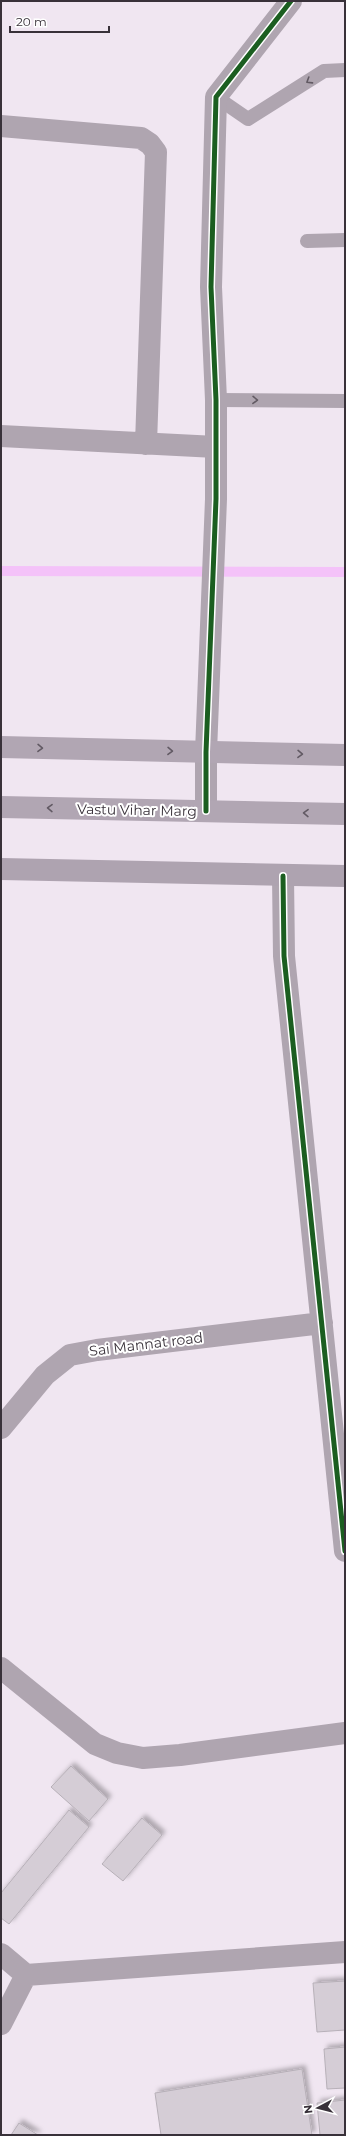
<svg xmlns="http://www.w3.org/2000/svg" width="346" height="2136" viewBox="0 0 346 2136" font-family="Montserrat,sans-serif">
  <defs>
    <filter id="shadow"><feDropShadow dx="3.5" dy="-3.5" stdDeviation="2" flood-color="#0004"/></filter>
  </defs>
  <rect width="100%" height="100%" fill="#f0e6f1"/>
  <g fill="none" stroke-linecap="round" stroke-linejoin="round">
    <path stroke="#f4c2f9" stroke-width="10" d="M1,571L345,572"/>
  </g>
  <path fill="#d5cdd6" stroke="#b7b0b8" filter="url(#shadow)" d="M71,1766L108,1799L89,1821L51,1787Z
    M69,1810L89,1827L9,1924L1,1918V1893Z
    M142,1818L162,1835L123,1881L102,1864Z
    M345,1981V2030L317,2032L313,1983Z
    M345,2047V2088L327,2089L324,2049Z
    M302,2069L312,2135H161L155,2093Z
    M345,2100V2135H320L317,2103Z
    M19,2123L38,2135H11Z"/>
  <g fill="none" stroke-linecap="round" stroke-linejoin="round">
    <path stroke="#afa5b0" stroke-width="14" d="M216,97L248,119L324,71L345,70
      M307,241L345,240
      M216,400L345,401"/>
    <path stroke="#afa5b0" stroke-width="22" d="M1,126L141,138L150,144L156,152L146,444
      M1,436L216,447
      M206,811V752L216,499V400L211,287L216,97L291,1
      M283,876L284,956L345,1551
      M1,1428L45,1375L70,1355L97,1350L322,1323
      M1,1668L95,1744L117,1753L143,1758L180,1755L345,1733
      M1,1954L26,1975L345,1952
      M1,2024L26,1975"/>
    <path stroke="#aea3b0" stroke-width="22" d="M1,869L345,876"/>
    <path stroke="#b1a6b3" stroke-width="22" d="M1,747L345,755
      M1,807L345,814"/>
    <defs>
      <path id="cycleway" d="M206,811V752L216,499V400L211,287L216,97L291,1
        M283,876L284,956L345,1551"/>
    </defs>
    <use href="#cycleway" stroke="#fff" stroke-width="8"/>
    <use href="#cycleway" stroke="#1b5e20" stroke-width="5"/>
  </g>
  <defs><path id="oneway-chevron" d="M-2-3.5L2.5 0L-2 3.5" fill="none" stroke-width="1.6" stroke-linecap="round" stroke-linejoin="round"/></defs>
  <g stroke="#625a63">
    <use href="#oneway-chevron" transform="translate(309 81) rotate(148)"/>
    <use href="#oneway-chevron" transform="translate(255 400) rotate(1)"/>
  </g>
  <g stroke="#625a64">
    <use href="#oneway-chevron" transform="translate(40 748) rotate(1)"/>
    <use href="#oneway-chevron" transform="translate(170 751) rotate(1)"/>
    <use href="#oneway-chevron" transform="translate(300 754) rotate(1)"/>
    <use href="#oneway-chevron" transform="translate(50 808) rotate(-179)"/>
    <use href="#oneway-chevron" transform="translate(306 813) rotate(-179)"/>
  </g>
  <g text-anchor="middle" stroke-width="4" stroke-linejoin="round" paint-order="stroke">
    <g font-size="14" fill="#383139" stroke="#fff">
      <text transform="translate(137 810) rotate(1)" y="5">Vastu Vihar Marg</text>
      <text transform="translate(146 1344) rotate(-7)" y="5">Sai Mannat road</text>
    </g>
  </g>
  <rect width="346" height="2136" fill="none" stroke="#383139" stroke-width="4"/>
  <g transform="translate(318 2108) rotate(263)" stroke="#ffffff" stroke-width="3" paint-order="stroke">
  <path d="M0-3L7 15L0 10L-7 15Z" fill="#383139"/>
  <text y="-6" font-size="11" font-weight="bold" text-anchor="middle" fill="#383139">N</text>
  </g>
  <path d="M10 26v6h99v-6" fill="none" stroke="#383139" stroke-width="2"/>
  <text x="16" y="26" font-size="12" fill="#383139" stroke="#ffffff" stroke-width="3" paint-order="stroke">20 m</text>
</svg>
